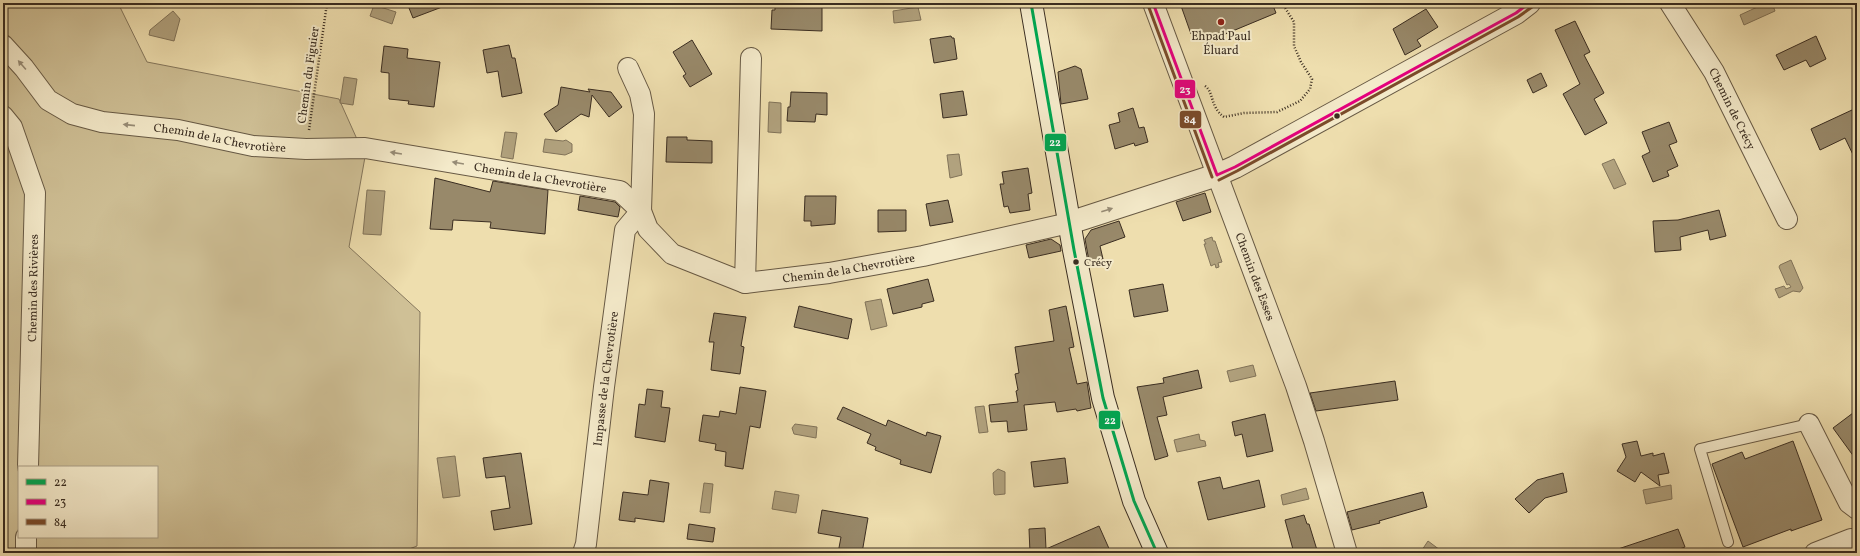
<svg xmlns="http://www.w3.org/2000/svg" width="1860" height="556" viewBox="0 0 1860 556" font-family="Vollkorn,serif">
  <rect width="100%" height="100%" fill="#eedeae"/>
  <filter id="stains"><feTurbulence type="fractalNoise" baseFrequency=".005" numOctaves="4"/><feColorMatrix values="0 0 0 0 .2 0 0 0 0 .09 0 0 0 0 .02 0 0 0 .5 -.17"/></filter>
  <radialGradient id="worn" r=".72"><stop offset=".6" stop-color="#630" stop-opacity="0"/><stop offset="1" stop-color="#630" stop-opacity=".3"/></radialGradient>
  <path fill="#cfc096" stroke="#84765c" fill-rule="evenodd" d="M3,3H118L147,62L339,99L365,157L349,247L420,312L417,546L399,553H3ZM19,467H157V537H19Z"/>
  <path fill="#b1a27e" stroke="#817359" d="M1766,3H1772L1775,11L1744,25L1740,15Z
    M374,5L396,12L392,24L370,16Z
    M918,7L921,20L894,23L893,11Z
    M173,11L180,19L174,41L149,35L150,30Z
    M344,77L357,79L353,105L340,103Z
    M769,102L781,103V133L768,132Z
    M505,132L517,133L513,159L501,157Z
    M545,139L563,141L566,140L572,144V152L565,155L543,152Z
    M959,154L962,175L950,178L947,155Z
    M1614,159L1626,184L1614,189L1602,164Z
    M367,190L385,191L381,235L363,234Z
    M1212,237L1213,241H1215L1222,262L1218,263L1219,267L1216,268L1215,264L1211,266L1204,244H1206L1204,240Z
    M1791,260L1803,288L1800,292L1793,291L1779,298L1775,289L1784,286L1786,289L1791,287L1789,284L1787,285L1779,267L1780,265Z
    M881,299L887,326L871,330L865,302Z
    M1253,365L1256,376L1230,382L1227,371Z
    M984,406L988,432L979,433L975,407Z
    M795,424L817,427L816,438L794,434L792,428Z
    M1199,434L1200,440L1205,441L1206,446L1177,452L1174,440Z
    M455,456L460,496L443,498L437,458Z
    M998,469L1005,472V494L995,495L994,494L993,473Z
    M704,483L713,484L710,513L700,512Z
    M1671,485L1672,499L1646,504L1643,490Z
    M1306,488L1309,499L1283,505L1281,495Z
    M775,491L799,495L796,513L772,509Z
    M1428,541L1440,550L1437,553H1420Z"/>
  <path fill="#98896a" stroke="#3a2d21" d="M407,3H449L450,4L413,18Z
    M775,3H822V31L771,29L772,10H775Z
    M1180,3H1272L1276,13L1223,35L1222,32L1202,40L1198,31L1191,34Z
    M1426,9L1438,27L1417,40L1421,46L1405,55L1393,29Z
    M1575,21L1590,52L1584,55L1604,93L1594,99L1607,123L1585,135L1563,94L1580,84L1555,30Z
    M951,36L952,38H954L957,59L934,63L930,39Z
    M1816,36L1826,59L1810,67L1806,60L1784,70L1776,55Z
    M692,40L712,74L690,87L683,76L686,74L673,52Z
    M509,45L512,58H515L522,93L502,97L498,71L487,73L483,50Z
    M384,46L408,49L407,58L440,62L434,107L408,104L409,101L389,99V73L381,72Z
    M1075,66L1081,69L1088,99L1061,104L1058,72Z
    M1541,73L1547,86L1533,93L1527,80Z
    M561,87L590,92L588,89L611,92L622,107L609,117L592,95L589,117L581,114L556,132L544,114L558,105Z
    M963,91L967,115L943,118L940,94Z
    M791,92L827,93V115L816,114L815,122L787,121L788,107H790Z
    M1133,108L1139,128L1144,127L1148,142L1135,146L1134,143L1115,149L1109,125L1120,122L1118,113Z
    M1852,110L1857,121V163L1845,138L1820,150L1811,129Z
    M1669,122L1677,142L1669,145L1678,166L1667,171L1669,176L1653,182L1642,156L1650,152L1642,132Z
    M667,137H687V140L712,141V163L666,162Z
    M1028,168L1032,193L1028,194L1030,210L1010,213L1008,206L1004,207L1000,184H1004L1002,172Z
    M435,178L490,192L493,181L548,190L545,234L490,228L491,222L453,220L452,230L430,229Z
    M1205,193L1211,212L1183,221L1176,202Z
    M580,196L615,202L620,207L618,217L578,210Z
    M805,196H836L835,224L811,226V221H804Z
    M948,200L953,222L930,226L926,204Z
    M878,210H906V231L878,232Z
    M1719,210L1726,236L1710,240L1708,230L1680,237L1681,250L1655,252L1653,221L1678,220Z
    M1119,221L1125,237L1100,246L1103,259L1089,261L1085,239L1091,230Z
    M1051,239L1060,245L1061,251L1029,258L1026,245Z
    M928,279L934,301L922,304V307L893,314L887,289Z
    M1163,284L1168,311L1134,317L1129,290Z
    M799,306L852,319L848,339L794,327Z
    M1066,306L1074,347L1069,348L1077,384L1087,382L1091,408L1077,411L1076,409L1057,412L1055,402L1024,405L1027,430L1008,432L1007,421L991,422L989,405L1018,402L1016,391L1018,390L1015,374L1019,373L1015,347L1054,341L1049,310Z
    M714,313L746,317L741,346L744,347L740,374L711,370L714,342H709Z
    M1198,370L1202,388L1163,397L1167,415L1157,417L1168,456L1155,460L1137,387L1164,383L1163,378Z
    M1395,381L1398,400L1316,411L1310,393Z
    M740,387L766,391L760,428L750,426L743,469L725,466L726,452L715,450L716,444L699,441L703,415L719,417L720,411L736,414Z
    M647,389L663,391L661,407L670,408L665,442L635,437L639,404L645,405Z
    M843,407L886,426L888,420L926,436L927,432L941,436L931,473L900,464L901,460L875,450L876,447L867,443L871,434L837,419Z
    M1857,410V461L1833,428Z
    M1265,414L1273,451L1247,457L1242,434L1235,436L1232,422Z
    M1637,441L1641,456L1653,453V456L1664,453L1669,473L1658,475L1660,486L1641,472L1635,482L1617,471L1626,457L1622,444Z
    M1793,441L1822,520L1791,531V529L1743,547L1712,464L1742,452L1745,459Z
    M521,453L532,524L494,530L491,511L510,508L505,476L486,478L483,458Z
    M1065,458L1068,483L1034,487L1031,462Z
    M1563,473L1567,492L1545,498L1529,513L1515,499L1537,480Z
    M1220,477L1223,489L1259,480L1265,507L1208,520L1198,482Z
    M650,480L669,483L664,522L635,518V522L619,520L623,492L648,495Z
    M1423,492L1427,507L1379,521L1380,523L1352,530L1347,512Z
    M822,510L868,518L862,553H838L841,537L818,533Z
    M1304,515L1307,524H1309L1317,550L1308,553H1294L1285,520Z
    M689,524L715,528L713,542L687,539Z
    M1099,526L1111,553H1030L1029,529L1045,528L1046,549Z
    M1678,529L1685,547L1668,553H1615V550Z"/>
  <g fill="none" stroke-linecap="round" stroke-linejoin="round">
    <defs>
      <path id="service" d="M1728,542L1700,449L1809,424"/>
      <g id="minor">
        <path id="s1" d="M1153,3L1296,386L1314,441L1347,553"/>
        <path id="s2" d="M1670,3L1714,72L1787,219"/>
        <path id="s3" d="M3,45L24,68L48,100L72,114L102,122L178,130L253,146L306,149L365,148L620,191L641,211L648,229L672,254L745,283L829,273L923,256L1069,223"/>
        <path d="M628,68L640,94L644,114L641,211"/>
        <path d="M3,116L12,127L35,193L28,467"/>
        <path d="M745,283L751,58"/>
        <path d="M1809,424L1849,503L1857,509"/>
        <path d="M26,553V537"/>
        <path id="s4" d="M583,553L586,544L604,387L625,230L641,211"/>
        <path d="M1815,553L1851,539"/>
      </g>
      <path id="tertiary" d="M1069,223L1217,175L1235,167L1516,13L1529,3"/>
      <path id="secondary" d="M1031,3L1074,250L1103,398L1134,501L1157,553"/>
    </defs>
    <use href="#service" stroke="#675944" stroke-width="12"/>
    <use href="#minor" stroke="#675944" stroke-width="22"/>
    <use href="#tertiary" stroke="#675944" stroke-width="24"/>
    <use href="#secondary" stroke="#3a2d21" stroke-width="24"/>
    <path stroke="#3a2d21" stroke-width="2.5" stroke-dasharray="1 2" stroke-linecap="butt" d="M1205,86C1214,92 1210,107 1224,117L1244,113L1277,112L1300,101L1310,89L1312,79L1301,62L1294,46V22L1282,3
      M309,130L327,3"/>
    <use href="#service" stroke="#f4eaca" stroke-width="10"/>
    <use href="#minor" stroke="#f4eaca" stroke-width="20"/>
    <use href="#tertiary" stroke="#f4eaca" stroke-width="22"/>
    <use href="#secondary" stroke="#f4eaca" stroke-width="22"/>
    <defs>
      <path id="bus-1" d="M1031,3L1074,250L1103,398L1134,501L1157,553"/>
      <path id="bus-2" d="M1153,3L1217,175
        M1217,175L1235,167L1516,13L1529,3"/>
      <path id="bus-3" d="M1148,5L1212,177
        M1219,180L1237,171L1518,17L1532,7"/>
    </defs>
    <use href="#bus-1" stroke="#f4eaca" stroke-width="6"/>
    <use href="#bus-2" stroke="#f4eaca" stroke-width="6"/>
    <use href="#bus-3" stroke="#f4eaca" stroke-width="6"/>
    <use href="#bus-1" stroke="#00a651" stroke-width="3"/>
    <use href="#bus-2" stroke="#e5007d" stroke-width="3"/>
    <use href="#bus-3" stroke="#7a4b2a" stroke-width="3"/>
  </g>
  <defs><path id="oneway-solid" d="M-6-.8H1V-3.2L6.5 0L1 3.2V.8H-6Z"/></defs>
  <g fill="#978c76">
    <use href="#oneway-solid" transform="translate(22 65) rotate(-131)"/>
    <use href="#oneway-solid" transform="translate(129 125) rotate(-174)"/>
    <use href="#oneway-solid" transform="translate(396 153) rotate(-171)"/>
    <use href="#oneway-solid" transform="translate(458 163) rotate(-170)"/>
    <use href="#oneway-solid" transform="translate(1107 210) rotate(-18)"/>
  </g>
  <circle fill="#8f2418" stroke="#f4eaca" stroke-width="1.5" cx="1221" cy="22" r="4"/>
  <g fill="#3a2d21" stroke="#f4eaca" stroke-width="1.5">
    <circle cx="1337" cy="116" r="3.5"/>
    <circle cx="1076" cy="262" r="3.5"/>
  </g>
  <g text-anchor="middle" stroke-width="4" stroke-linejoin="round" paint-order="stroke">
    <g font-size="11" fill="#3a2d21" stroke="#f4eaca" text-anchor="start">
      <text x="1084" y="266">Crécy</text>
    </g>
    <g font-size="12" fill="#3a2d21" stroke="#f4eaca">
      <text x="1221" y="40">Ehpad Paul<tspan x="1221" dy="14">Éluard</tspan></text>
    </g>
    <g font-size="12" fill="#3a2d21" stroke="#f4eaca">
      <text transform="translate(308 75) rotate(-82)" y="4">Chemin du Figuier</text>
      <text dy="4" stroke="none"><textPath href="#s2" startOffset="123">Chemin de Crécy</textPath></text>
      <text dy="4" stroke="none"><textPath href="#s3" startOffset="249">Chemin de la Chevrotière</textPath></text>
      <text dy="4" stroke="none"><textPath href="#s3" startOffset="573">Chemin de la Chevrotière</textPath></text>
      <text dy="4" stroke="none"><textPath href="#s3" startOffset="920">Chemin de la Chevrotière</textPath></text>
      <text dy="4" stroke="none"><textPath href="#s1" startOffset="292">Chemin des Esses</textPath></text>
      <text transform="translate(33 288) rotate(-89)" y="4">Chemin des Rivières</text>
      <text dy="4" stroke="none"><textPath href="#s4" startOffset="176">Impasse de la Chevrotière</textPath></text>
    </g>
  </g>
  <g stroke="#f4eaca" stroke-width="1.5">
    <rect x="1174" y="79" width="22" height="20" rx="4" fill="#e5007d"/>
    <rect x="1179" y="110" width="23" height="19" rx="4" fill="#7a4b2a"/>
    <rect x="1044" y="133" width="23" height="19" rx="4" fill="#00a651"/>
    <rect x="1098" y="410" width="23" height="20" rx="4" fill="#00a651"/>
  </g>
  <g font-size="11" text-anchor="middle" font-weight="bold" fill="#fff">
    <text x="1185" y="93">23</text>
    <text x="1190" y="123">84</text>
    <text x="1055" y="146">22</text>
    <text x="1110" y="424">22</text>
  </g>
  <rect width="1860" height="556" fill="none" stroke="#eedeae" stroke-width="16"/>
  <rect x="4" y="4" width="1852" height="548" fill="none" stroke="#3a2d21" stroke-width="2"/>
  <rect x="8" y="8" width="1844" height="540" fill="none" stroke="#3a2d21"/>
  <rect x="18" y="466" width="140" height="72" fill="#f4eaca" stroke="#aa9e86"/>
  <rect x="26" y="479" width="20" height="6" fill="#00a651" stroke="#aa9e86"/>
  <text x="54" y="486" font-size="12" fill="#3a2d21">22</text>
  <rect x="26" y="499" width="20" height="6" fill="#e5007d" stroke="#aa9e86"/>
  <text x="54" y="506" font-size="12" fill="#3a2d21">23</text>
  <rect x="26" y="519" width="20" height="6" fill="#7a4b2a" stroke="#aa9e86"/>
  <text x="54" y="526" font-size="12" fill="#3a2d21">84</text>
  <rect width="100%" height="100%" filter="url(#stains)"/>
  <rect width="100%" height="100%" fill="url(#worn)"/>
</svg>
